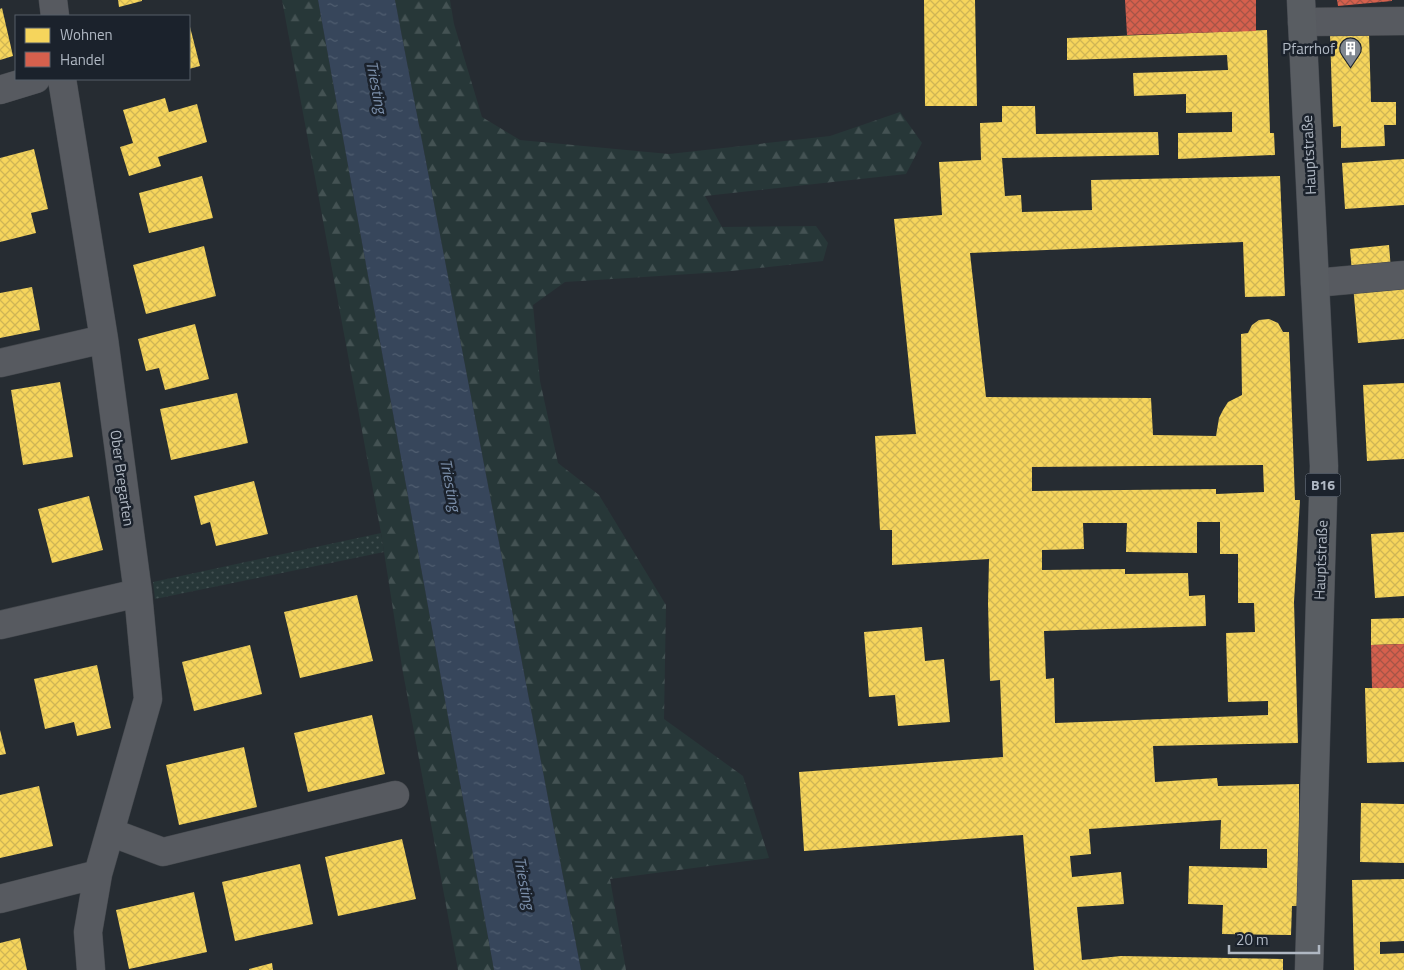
<svg xmlns="http://www.w3.org/2000/svg" width="1404" height="970" viewBox="0 0 1404 970" font-family="'Titillium Web',sans-serif">
  <defs>
    <pattern id="grass-dots" width="8" height="8" patternUnits="userSpaceOnUse" patternTransform="scale(1.25)"><rect width="8" height="8" fill="#273738"/><path d="M2 2h.1M6 6h.1" fill="none" stroke="#445253" stroke-width="1.8" stroke-linecap="round"/></pattern>
    <pattern id="forest-firs" width="22" height="20" patternUnits="userSpaceOnUse" patternTransform="scale(1.25)"><rect width="22" height="20" fill="#273738"/><path d="M5 1l3.5 6h-7zM16 11l3.5 6h-7z" fill="#445253"/></pattern>
    <pattern id="water-ripples" width="26" height="14" patternUnits="userSpaceOnUse" patternTransform="scale(1.25)"><rect width="26" height="14" fill="#37465b"/><path d="M2 4q2-2 4 0t4 0M15 11q2-2 4 0t4 0" fill="none" stroke="#515f71"/></pattern>
    <pattern id="homes-cross-hatch" width="8" height="8" patternUnits="userSpaceOnUse" patternTransform="scale(1.25)"><rect width="8" height="8" fill="#f6d55c"/><path d="M0 0l8 8M0 8l8-8" fill="none" stroke="#cfb555"/></pattern>
    <pattern id="shops-cross-hatch" width="8" height="8" patternUnits="userSpaceOnUse" patternTransform="scale(1.25)"><rect width="8" height="8" fill="#d6604d"/><path d="M0 0l8 8M0 8l8-8" fill="none" stroke="#a65447"/></pattern>
  </defs>
  <rect width="100%" height="100%" fill="#262c32"/>
  <path fill="url(#grass-dots)" d="M381,533L384,552L155,599L153,582Z"/>
  <path fill="url(#forest-firs)" d="M282,0H318L494,970H458L402,667L381,533Z
    M395,0H450L454,24L482,117L520,140L669,154L830,136L900,112L922,143L906,174L705,196L722,227L816,226L828,243L823,261L722,272L565,282L533,305L540,381L558,463L599,495L666,605L664,719L743,776L769,858L610,879L626,970H581Z"/>
  <path fill="url(#water-ripples)" d="M318,0H395L581,970H494Z"/>
  <path fill="url(#homes-cross-hatch)" fill-rule="evenodd" d="M118,0H142V1L119,7Z
    M924,0H975L977,106H925Z
    M2,8L13,56L0,60V9Z
    M189,23L200,66L189,69Z
    M1267,30L1270,133H1274L1275,155L1178,159V133L1232,132V112L1186,113V94L1134,96L1133,73L1228,70L1227,55L1067,60V38Z
    M1369,33L1371,102H1396V125H1384L1385,146L1341,148V126L1333,127L1330,34Z
    M165,98L169,112L197,104L207,142L158,157L161,166L129,176L120,147L133,143L123,110Z
    M1002,106H1035L1036,134L1158,132L1159,155L1002,158L1005,196L1021,195L1022,212L1092,210L1091,180L1280,176L1285,296L1245,297L1243,242L970,253L986,397L1151,398L1153,435L1216,436L1219,418L1223,410L1228,402L1242,395L1241,334L1248,333L1252,325L1259,320L1269,319L1278,323L1283,332H1289L1295,500H1300L1294,602L1298,743L1153,746L1155,782L1217,778L1218,786L1299,784V906H1292L1291,935L1222,934L1223,905L1188,904L1189,866L1267,868V849H1220L1221,820L1089,829L1091,854L1070,856L1072,877L1121,872L1124,904L1077,907L1082,960L1121,956L1283,959V970H1034L1023,835L804,851L799,772L1003,757L1000,680L990,681L988,603L989,559L892,565V530H880L875,436L916,434L894,219L942,215L939,162L981,160L980,123L1002,122ZM1263,465L1264,492L1216,494V489L1032,491V467ZM1197,522H1220V554H1238V603H1254L1255,632L1226,633L1228,702L1268,701V715L1055,723L1054,678L1046,679L1044,631L1206,626L1205,595L1189,596L1188,573L1125,574V569L1042,570V550L1084,549L1083,523H1127L1126,552L1197,553Z
    M34,149L48,209L31,213L36,233L0,242V158Z
    M1404,159V205L1345,209L1342,163Z
    M202,176L213,218L149,233L139,193Z
    M1389,245L1392,282L1404,281V339L1358,343L1350,249Z
    M204,246L216,296L146,314L133,265Z
    M32,287L40,330L0,338V293Z
    M195,324L209,379L165,390L159,368L146,371L138,339Z
    M60,382L73,457L23,465L11,390Z
    M1404,383V459L1367,461L1363,385Z
    M237,393L248,443L171,460L160,409Z
    M254,481L268,534L216,546L210,522L201,525L194,496Z
    M89,496L103,550L52,563L38,509Z
    M1404,532V596L1375,598L1371,534Z
    M357,595L373,661L300,678L284,612Z
    M1404,618V644L1371,645V619Z
    M922,627L925,661L944,659L950,722L898,726L895,695L869,697L864,632Z
    M250,645L262,694L194,711L182,662Z
    M97,665L111,728L77,736L74,722L45,729L34,679Z
    M1365,688H1404V762L1367,763Z
    M372,715L385,774L308,792L294,733Z
    M0,730L6,754L0,755Z
    M244,747L257,807L179,825L166,765Z
    M39,786L53,846L0,858V795Z
    M1361,803L1404,804V863L1360,862Z
    M402,839L416,899L338,916L325,857Z
    M300,864L313,924L235,941L222,882Z
    M1404,879V941L1380,942V954L1404,953V970H1354L1352,880Z
    M194,892L207,952L129,969L116,910Z
    M20,938L27,970H0V943Z
    M272,963L273,970H249V969Z"/>
  <path fill="url(#shops-cross-hatch)" d="M1125,0H1256V31L1127,35Z
    M1337,0H1392V1L1338,6Z
    M1404,644V688H1372L1371,645Z"/>
  <g fill="none" stroke-linecap="round" stroke-linejoin="round">
    <defs>
      <path id="minor" d="M53,0L55,16
        M1302,22L1404,21
        M62,79L104,339L138,593L148,699L98,874L88,932L91,970
        M0,90L36,79
        M1315,283L1404,275
        M0,363L104,339
        M0,625L138,593
        M110,832L163,852L395,795
        M0,899L98,874"/>
      <path id="major" d="M1301,0L1324,466L1309,970"/>
    </defs>
    <use href="#minor" stroke="#44484d" stroke-width="29"/>
    <use href="#major" stroke="#44484f" stroke-width="29"/>
    <use href="#minor" stroke="#575a60" stroke-width="28"/>
    <use href="#major" stroke="#595d62" stroke-width="28"/>
  </g>
  <defs>
    <symbol id="building-pin" viewBox="-11 -11 22 30"><path d="M0 17L-7.5 6A9.5 9.5 0 1 1 7.5 6Z" fill="#808790" stroke="#1b222c"/><path d="M-4-6H4V6H1V3H-1V6H-4ZM-2.5-4.3h1.7v1.8h-1.7ZM.8-4.3h1.7v1.8H.8ZM-2.5-1h1.7V.8h-1.7ZM.8-1h1.7V.8H.8Z" fill="#fff"/></symbol>
  </defs>
  <g fill-rule="evenodd">
    <use href="#building-pin" x="1338" y="36" width="25" height="34"/>
  </g>
  <g text-anchor="middle" stroke-width="5" stroke-linejoin="round" paint-order="stroke">
    <rect fill="#1b222c" stroke="#838b96" stroke-width="1" x="1305.5" y="473.5" width="35" height="23" rx="4"/>
    <g font-size="14" font-weight="bold" fill="#b0b8c3">
      <text x="1323" y="490">B16</text>
    </g>
    <g font-size="15" fill="#b0b8c3" stroke="#1b222c" text-anchor="end">
      <text x="1335" y="54">Pfarrhof</text>
    </g>
    <g font-size="15" fill="#b0b8c3" stroke="#1b222c">
      <text transform="translate(1309 155) rotate(-93)" y="5">Hauptstraße</text>
      <text transform="translate(122 478) rotate(82)" y="5">Ober Bregarten</text>
      <text transform="translate(1321 560) rotate(-88)" y="5">Hauptstraße</text>
    </g>
    <g font-size="16" font-style="italic" fill="#7b8faa" stroke="#1b222c">
      <text transform="translate(377 87) rotate(79)" y="6">Triesting</text>
      <text transform="translate(451 485) rotate(79)" y="6">Triesting</text>
      <text transform="translate(525 883) rotate(79)" y="6">Triesting</text>
    </g>
  </g>
  <rect x="15" y="15" width="175" height="65" fill="#1b222c" stroke="#575e68"/>
  <rect x="25" y="28" width="25" height="15" fill="#f6d55c" stroke="#575e68"/>
  <text x="60" y="40" font-size="15" fill="#b0b8c3">Wohnen</text>
  <rect x="25" y="52" width="25" height="15" fill="#d6604d" stroke="#575e68"/>
  <text x="60" y="65" font-size="15" fill="#b0b8c3">Handel</text>
  <path d="M1229 945v8h90v-8" fill="none" stroke="#b0b8c3" stroke-width="2.5"/>
  <text x="1236" y="945" font-size="15" fill="#b0b8c3" stroke="#1b222c" stroke-width="4" paint-order="stroke">20 m</text>
</svg>
